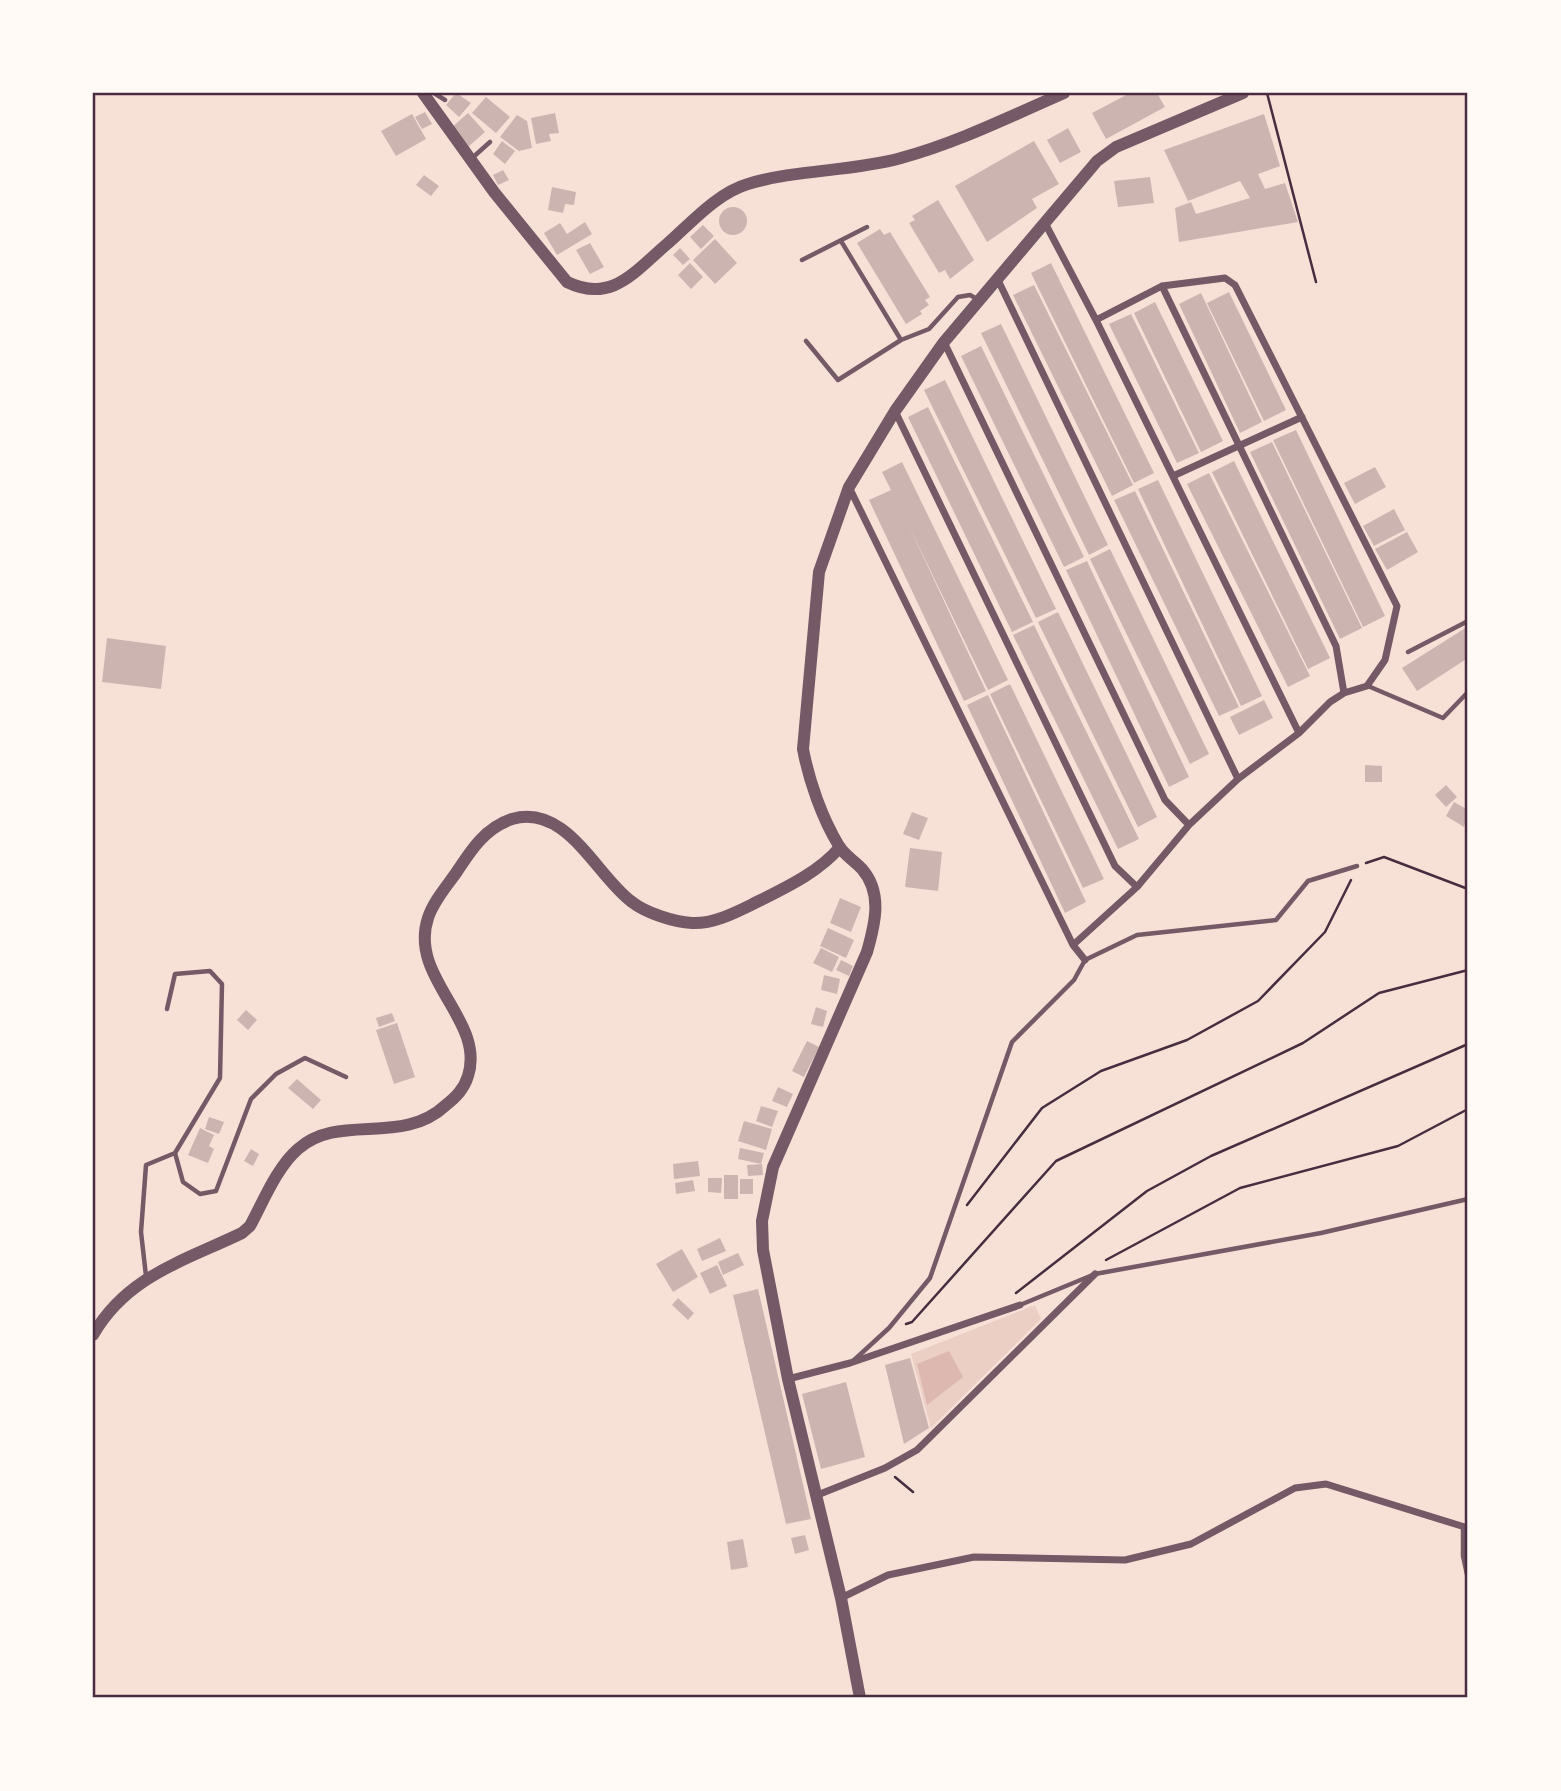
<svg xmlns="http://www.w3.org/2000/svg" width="1561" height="1791" viewBox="0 0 1561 1791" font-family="'Nunito Sans',sans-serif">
  <rect width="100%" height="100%" fill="#f7e1d7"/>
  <path fill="#ebcfc5" d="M1035,1305L1041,1319L931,1428L911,1354Z"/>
  <path fill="#dcb8b0" d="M949,1351L963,1377L927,1405L917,1364Z"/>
  <path fill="#ccb4b1" d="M456,93L471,103L459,117L446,105Z
    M1130,93H1157L1165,107L1106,139L1092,113Z
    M486,97L510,117L496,133L472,113Z
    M425,112L432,124L422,129L415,117Z
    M468,113L485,132L468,147L451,128Z
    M555,113L559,133L549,134L551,141L536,144L531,118Z
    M412,114L426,139L396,156L381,131Z
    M1264,114L1280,166L1258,174L1265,189L1285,183L1298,222L1179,242L1175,208L1191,202L1196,214L1250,198L1240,181L1188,201L1164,150Z
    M517,115L527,121L532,148L519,151L500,137Z
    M1068,128L1081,152L1060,163L1047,140Z
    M502,141L515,151L505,164L493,154Z
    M1034,141L1059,184L1032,199L1037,208L987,242L955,186Z
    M503,170L509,180L498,185L493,175Z
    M424,175L439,186L431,196L416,185Z
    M1150,177L1154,203L1118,207L1114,181Z
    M552,187L576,192L574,205L565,204L563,213L548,210Z
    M938,200L974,260L950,279L945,270L939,273L909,223L915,220L912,216Z
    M719 221a14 14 0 1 1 28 0a14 14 0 1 1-28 0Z
    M585,222L592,234L557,255L544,233L560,223L567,234Z
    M703,225L714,236L701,249L690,237Z
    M880,229L884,235L890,232L930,297L925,300L929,305L920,311L922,314L906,324L857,243Z
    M715,239L737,263L715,284L693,260Z
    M590,243L604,267L590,274L576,250Z
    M680,248L690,259L683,265L673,255Z
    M690,263L703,277L691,289L678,275Z
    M1051,263L1154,473L1134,483L1031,273Z
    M1034,285L1133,485L1112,496L1013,295Z
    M1229,292L1286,410L1264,421L1207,303Z
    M1201,293L1262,422L1240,433L1179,304Z
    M1155,302L1223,441L1201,452L1134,313Z
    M1131,314L1199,453L1177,463L1109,324Z
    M1001,324L1108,545L1089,555L981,333Z
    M981,346L1084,557L1064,567L961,356Z
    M945,380L1056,609L1036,618L924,390Z
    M928,407L1033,622L1012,632L908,417Z
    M1296,430L1385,616L1363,627L1273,440Z
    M1272,442L1362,628L1340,639L1250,452Z
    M1234,461L1330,658L1308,669L1212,472Z
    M902,462L1008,680L988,690L908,524L986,691L964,701L869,500L891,490L882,472Z
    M1375,467L1386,487L1355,504L1344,483Z
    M1209,473L1310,676L1288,687L1187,484Z
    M1158,480L1262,696L1241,706L1138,489Z
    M1135,491L1239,707L1219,716L1114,500Z
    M1394,509L1405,530L1374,546L1363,526Z
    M1407,532L1418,552L1387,570L1375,549Z
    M1110,549L1209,754L1190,764L1090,559Z
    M1087,561L1189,777L1169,787L1066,570Z
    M1058,612L1157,817L1138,827L1038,622Z
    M1034,625L1139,839L1118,849L1013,635Z
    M1467,627L1468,658L1417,691L1402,668Z
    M107,638L166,646L161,689L102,682Z
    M1010,684L1104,879L1083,888L990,694Z
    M988,695L1086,902L1065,913L967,705Z
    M1264,700L1273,718L1239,735L1230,717Z
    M1365,765L1382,766V782H1365Z
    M1446,785L1457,797L1446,807L1435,795Z
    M1454,802L1468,810L1464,827L1446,816Z
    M912,812L928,818L919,840L903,834Z
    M910,848L942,852L938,891L905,887Z
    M840,898L861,907L851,932L830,923Z
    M828,928L854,940L846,958L820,946Z
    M821,948L839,957L832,972L813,963Z
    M841,960L853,966L849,976L836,970Z
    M824,975L840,979L837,994L821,990Z
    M816,1007L827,1011L823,1027L811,1024Z
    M246,1010L257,1020L248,1030L237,1020Z
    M392,1013L395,1021L379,1027L376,1018Z
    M397,1023L415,1077L394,1084L376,1030Z
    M807,1041L819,1047L804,1077L792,1071Z
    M297,1079L321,1100L313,1109L288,1088Z
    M778,1087L793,1094L787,1107L772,1101Z
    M761,1106L778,1111L772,1127L756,1121Z
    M209,1117L224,1122L219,1134L205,1129Z
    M744,1121L772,1129L766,1150L738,1141Z
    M200,1128L214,1135L209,1146L214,1149L208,1163L188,1155Z
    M740,1148L764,1153L761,1164L738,1159Z
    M251,1149L259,1154L253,1166L244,1161Z
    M698,1161L700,1176L674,1179L673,1164Z
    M762,1164L763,1175L748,1176L747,1165Z
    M724,1175H738V1199H724Z
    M708,1178H722L721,1193L708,1192Z
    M740,1179H753V1194H740Z
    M693,1180L695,1191L676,1194L675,1183Z
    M720,1238L726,1251L702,1261L697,1249Z
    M682,1249L698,1277L673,1292L656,1264Z
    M738,1253L744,1265L723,1275L718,1262Z
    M717,1265L727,1286L710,1294L700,1273Z
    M758,1289L811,1519L786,1524L733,1295Z
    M678,1298L694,1313L688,1320L672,1305Z
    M910,1358L929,1428L904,1444L885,1365Z
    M846,1382L865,1457L821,1469L802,1394Z
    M805,1535L809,1550L795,1554L791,1538Z
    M743,1539L748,1567L731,1570L727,1542Z"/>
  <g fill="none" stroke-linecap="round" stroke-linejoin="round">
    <path stroke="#4a2c40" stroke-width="2.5" d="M1267,93L1316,282
      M1366,863L1384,857L1468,889
      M967,1205L1042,1108L1101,1071L1187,1040L1258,1001L1325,932L1351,880
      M1106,1260L1240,1188L1398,1146L1468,1109
      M1016,1293L1147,1191L1211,1156L1468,1044
      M906,1324L912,1322L1056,1161L1303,1043L1379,993L1468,970
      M895,1477L913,1492"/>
    <path stroke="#755966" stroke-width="4.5" d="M434,93L445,100
      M471,159L490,142
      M841,241L901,340
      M802,260L867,227
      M806,341L838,380L901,340L929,329L958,297L970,295L977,299
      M1408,652L1468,621
      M1368,686L1443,718L1468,692
      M167,1009L175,974L210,971L222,984L220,1078L175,1153L183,1182L200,1194L216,1191L251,1099L276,1074L305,1058L346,1077
      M146,1276L141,1232L146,1165L175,1153
      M1020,1305L1095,1274L1321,1233L1468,1199
      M853,1361L889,1328L930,1278L1012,1042L1074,980L1085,960L1137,935L1276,920L1308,881L1357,866
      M1463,1527V1556L1468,1579"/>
    <path stroke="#755966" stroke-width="7" d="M1045,223L1096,320L1299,733
      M997,278L1238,779
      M1162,286L1336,646L1344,693
      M944,342L1165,800L1189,825
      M895,411L1115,866L1137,887
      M1173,476L1302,417
      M849,487L1073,945
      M1085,960L1073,945L1137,887L1189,825L1238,779L1299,733L1330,702L1344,693L1367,686L1385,660L1397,606L1235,285L1225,278L1162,286L1096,320
      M788,1379L850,1363L1020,1305
      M815,1496L885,1468L917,1450L1095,1274
      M841,1598L888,1575L974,1557L1125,1560L1191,1544L1295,1488L1326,1484L1468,1528"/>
    <path stroke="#755966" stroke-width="12" d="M423,93L494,192L567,282C612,304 635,271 667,244C691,223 717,193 748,184C797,169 851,172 901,158C957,143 1011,116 1064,93
      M93,1335C127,1276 184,1261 242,1233L250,1226C263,1202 277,1167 298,1149C340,1112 401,1147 446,1105C456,1097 464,1089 468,1076C486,1020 408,978 428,918C433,902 446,887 456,873C471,850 485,828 512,819C567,803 597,877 632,902C646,913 674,922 692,923C716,924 740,910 761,900C789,886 820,871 840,847
      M860,1698L841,1598L788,1379L763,1250L762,1221L773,1167L867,952C875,924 883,893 862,869C855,861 844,855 839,846C822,818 809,781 803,749L819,572L849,487L895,411L944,342L1097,161L1116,147L1243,93"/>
  </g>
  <rect width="1561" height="1791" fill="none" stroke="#fffaf5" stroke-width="189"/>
  <rect x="94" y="94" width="1372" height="1602" fill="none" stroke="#4a2c40" stroke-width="2.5"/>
</svg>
